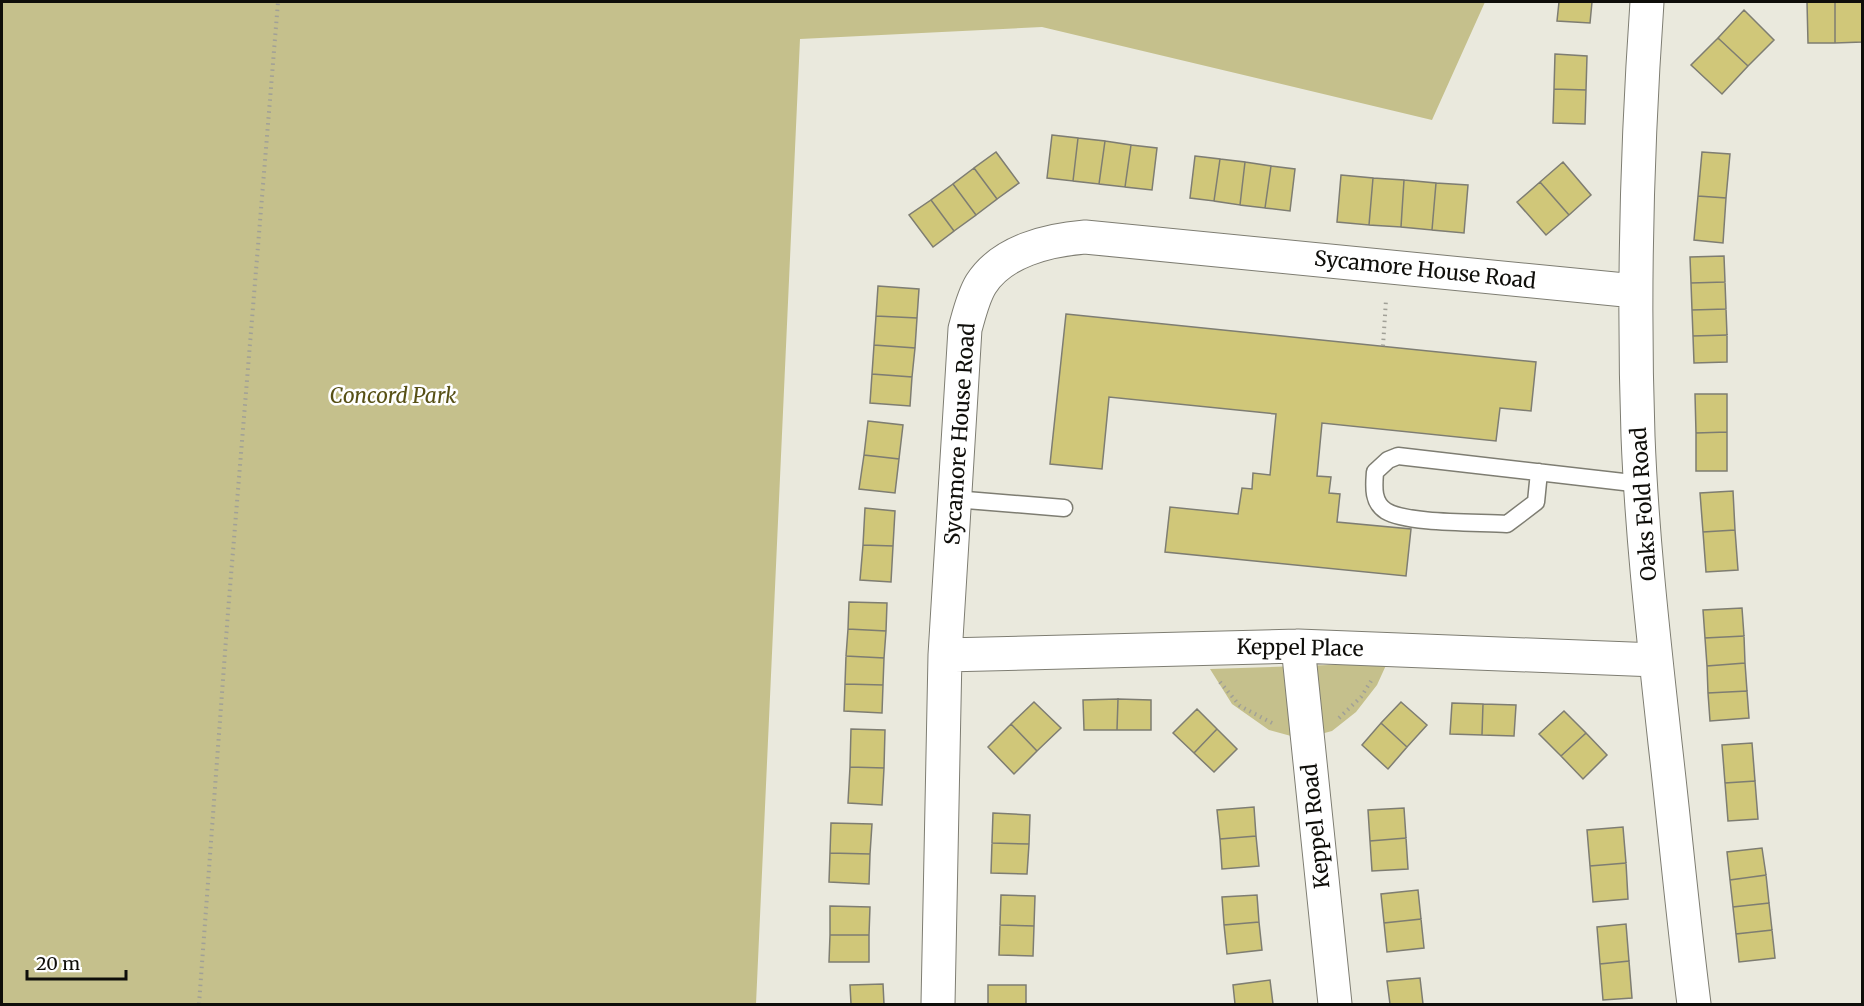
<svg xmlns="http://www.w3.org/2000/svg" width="1864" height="1006" viewBox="0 0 1864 1006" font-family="Merriweather,serif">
  <rect width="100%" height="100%" fill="#eae9dd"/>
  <path fill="#c5c08c" d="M2,2H1485L1432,120L1042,27L800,39L756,1004H2Z
    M1387,663L1377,685L1356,712L1332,731L1302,739L1269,730L1232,704L1210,669Z"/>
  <path fill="#d0c779" stroke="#7e7d72" stroke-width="1.5" d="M1559,2H1592L1590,23L1557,21Z
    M1807,2H1835V43H1808Z
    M1835,2H1862V42L1835,43Z
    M1744,10L1774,40L1748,66L1718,38Z
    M1718,38L1748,66L1722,94L1691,65Z
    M1555,54L1587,56L1586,90L1554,89Z
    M1554,89L1586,90L1585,124L1553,123Z
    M1052,135L1078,138L1073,181L1047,178Z
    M1078,138L1105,141L1099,184L1073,181Z
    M1105,141L1131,145L1125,187L1099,184Z
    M1131,145L1157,148L1152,190L1125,187Z
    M996,152L1019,183L997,199L974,168Z
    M1702,152L1730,154L1726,198L1698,196Z
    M1195,156L1220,159L1214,201L1190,198Z
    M1220,159L1245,162L1240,205L1214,201Z
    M1245,162L1271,166L1265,208L1240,205Z
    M1563,162L1591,195L1569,215L1540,182Z
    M1271,166L1295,169L1290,211L1265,208Z
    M974,168L997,199L976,215L953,184Z
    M1341,175L1373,178L1369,225L1337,222Z
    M1373,178L1404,180L1401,227L1369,225Z
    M1404,180L1436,183L1432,230L1401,227Z
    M1540,182L1569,215L1546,235L1517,202Z
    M1436,183L1468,185L1464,233L1432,230Z
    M953,184L976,215L954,231L931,200Z
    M1698,196L1726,198L1723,243L1694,240Z
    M931,200L954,231L933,247L909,215Z
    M1724,256L1725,282L1691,283L1690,257Z
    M1725,282L1726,309L1692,310L1691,283Z
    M878,286L919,289L917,318L876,316Z
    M1726,309L1727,335L1693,336L1692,310Z
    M1066,314L1536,362L1531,411L1500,408L1496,441L1322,423L1317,476L1331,477L1329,493L1340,494L1337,522L1411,529L1406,576L1165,552L1170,507L1238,514L1242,488L1252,489L1253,473L1270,475L1276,414L1109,397L1102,469L1050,464Z
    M876,316L917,318L915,348L874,345Z
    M1727,335V362L1694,363L1693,336Z
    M874,345L915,348L912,377L872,374Z
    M872,374L912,377L910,406L870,403Z
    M1695,394H1727V432L1696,433Z
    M868,421L903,425L899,459L864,455Z
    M1727,432V471H1696V433Z
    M864,455L899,459L895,493L859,489Z
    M1733,491L1735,530L1703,532L1700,493Z
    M865,508L895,511L893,546L863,545Z
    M1735,530L1738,570L1706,572L1703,532Z
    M863,545L893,546L891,582L860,580Z
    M849,602L887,603L886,631L848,629Z
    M1742,608L1744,636L1705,638L1703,610Z
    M848,629L886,631L884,658L846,656Z
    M1744,636L1745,663L1707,666L1705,638Z
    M846,656L884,658L883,685L845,684Z
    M1745,663L1747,691L1708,693L1707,666Z
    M845,684L883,685L882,713L844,711Z
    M1747,691L1749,718L1710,721L1708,693Z
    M1118,699L1117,730H1084L1083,700Z
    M1118,699L1151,700V730H1117Z
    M1034,702L1061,728L1037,751L1011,724Z
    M1401,702L1427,725L1407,747L1381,723Z
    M1452,703L1483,704L1482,735L1450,734Z
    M1483,704L1516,705L1514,736L1482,735Z
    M1197,709L1217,729L1194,753L1173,733Z
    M1564,711L1586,733L1561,756L1539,734Z
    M1381,723L1407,747L1388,769L1362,745Z
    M1011,724L1037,751L1014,774L988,747Z
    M851,729L885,730L884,768L850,767Z
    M1217,729L1237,749L1214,772L1194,753Z
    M1586,733L1607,755L1583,779L1561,756Z
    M1752,743L1755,781L1725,783L1722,745Z
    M850,767L884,768L882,805L848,803Z
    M1755,781L1758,819L1728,821L1725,783Z
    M1254,807L1256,836L1220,839L1217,810Z
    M1404,808L1406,838L1370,841L1368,810Z
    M993,813L1030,815L1029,844L992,843Z
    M831,823L872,824L870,854L830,853Z
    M1623,827L1626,863L1590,866L1587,830Z
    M1256,836L1259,866L1222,869L1220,839Z
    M1406,838L1408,869L1372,871L1370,841Z
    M992,843L1029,844L1027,874L991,873Z
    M1762,848L1766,875L1730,880L1727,852Z
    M830,853L870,854L869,884L829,882Z
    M1626,863L1628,899L1593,902L1590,866Z
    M1766,875L1769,903L1733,907L1730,880Z
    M1418,890L1421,919L1384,923L1381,894Z
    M1001,895L1035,896L1034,926L1000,925Z
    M1257,895L1259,922L1224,925L1222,897Z
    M1769,903L1772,930L1736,934L1733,907Z
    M830,906L870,907L869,935H830Z
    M1421,919L1424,948L1387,952L1384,923Z
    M1259,922L1262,950L1227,954L1224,925Z
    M1626,924L1629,961L1600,964L1597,927Z
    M1000,925L1034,926L1033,956L999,955Z
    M1772,930L1775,958L1739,962L1736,934Z
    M830,935H869V962H829Z
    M1629,961L1632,998L1603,1000L1600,964Z
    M1420,978L1423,1004H1390L1387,981Z
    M1270,980L1273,1004H1235L1233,985Z
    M883,984L884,1004H851L850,985Z
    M988,985H1026V1004H988Z"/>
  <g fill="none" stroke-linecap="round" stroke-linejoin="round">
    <defs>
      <path id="lane" d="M1539,472L1536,502L1507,524C1480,522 1407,524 1386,511C1372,502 1374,486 1375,472L1388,460L1398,456L1641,484
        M954,499L1064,508"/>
      <path id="street" d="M1647,2C1637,146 1633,291 1638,436C1642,539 1654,641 1665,743C1675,830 1683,918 1694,1004
        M1298,646L1335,1004
        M945,655L1298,646L1656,660
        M938,1004L945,655L965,329C969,315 973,297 981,284C1002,251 1048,240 1085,237L1635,291"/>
    </defs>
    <use href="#lane" stroke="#7e7d72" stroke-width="19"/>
    <use href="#street" stroke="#7e7d72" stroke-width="35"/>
    <path stroke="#a1a097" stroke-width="4" stroke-dasharray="1.5 4.5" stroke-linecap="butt" d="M1383,346L1386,300
      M1220,682L1240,706L1272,723
      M1339,718L1361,697L1371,681
      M199,1004L228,612L278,2"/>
    <use href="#lane" stroke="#fff" stroke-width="16"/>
    <use href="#street" stroke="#fff" stroke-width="33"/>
  </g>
  <g text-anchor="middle" stroke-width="5" stroke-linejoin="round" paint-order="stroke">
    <g font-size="21" fill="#0f0e0a" stroke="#fff">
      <text transform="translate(1425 270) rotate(6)" y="7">Sycamore House Road</text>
      <text transform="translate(960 434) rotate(-86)" y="7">Sycamore House Road</text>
      <text transform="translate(1644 504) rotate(-94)" y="7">Oaks Fold Road</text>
      <text transform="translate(1300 648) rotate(1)" y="7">Keppel Place</text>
      <text transform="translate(1316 826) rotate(-96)" y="7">Keppel Road</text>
    </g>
    <g font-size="21" font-style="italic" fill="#575015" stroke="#fff">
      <text x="393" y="403">Concord Park</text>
    </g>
  </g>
  <rect width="1864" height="1006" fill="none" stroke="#0f0e0a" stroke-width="6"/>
  <path d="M27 970v9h99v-9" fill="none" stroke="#0f0e0a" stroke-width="3"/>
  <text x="36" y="970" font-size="18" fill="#0f0e0a" stroke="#ffffff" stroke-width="4.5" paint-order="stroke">20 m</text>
</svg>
